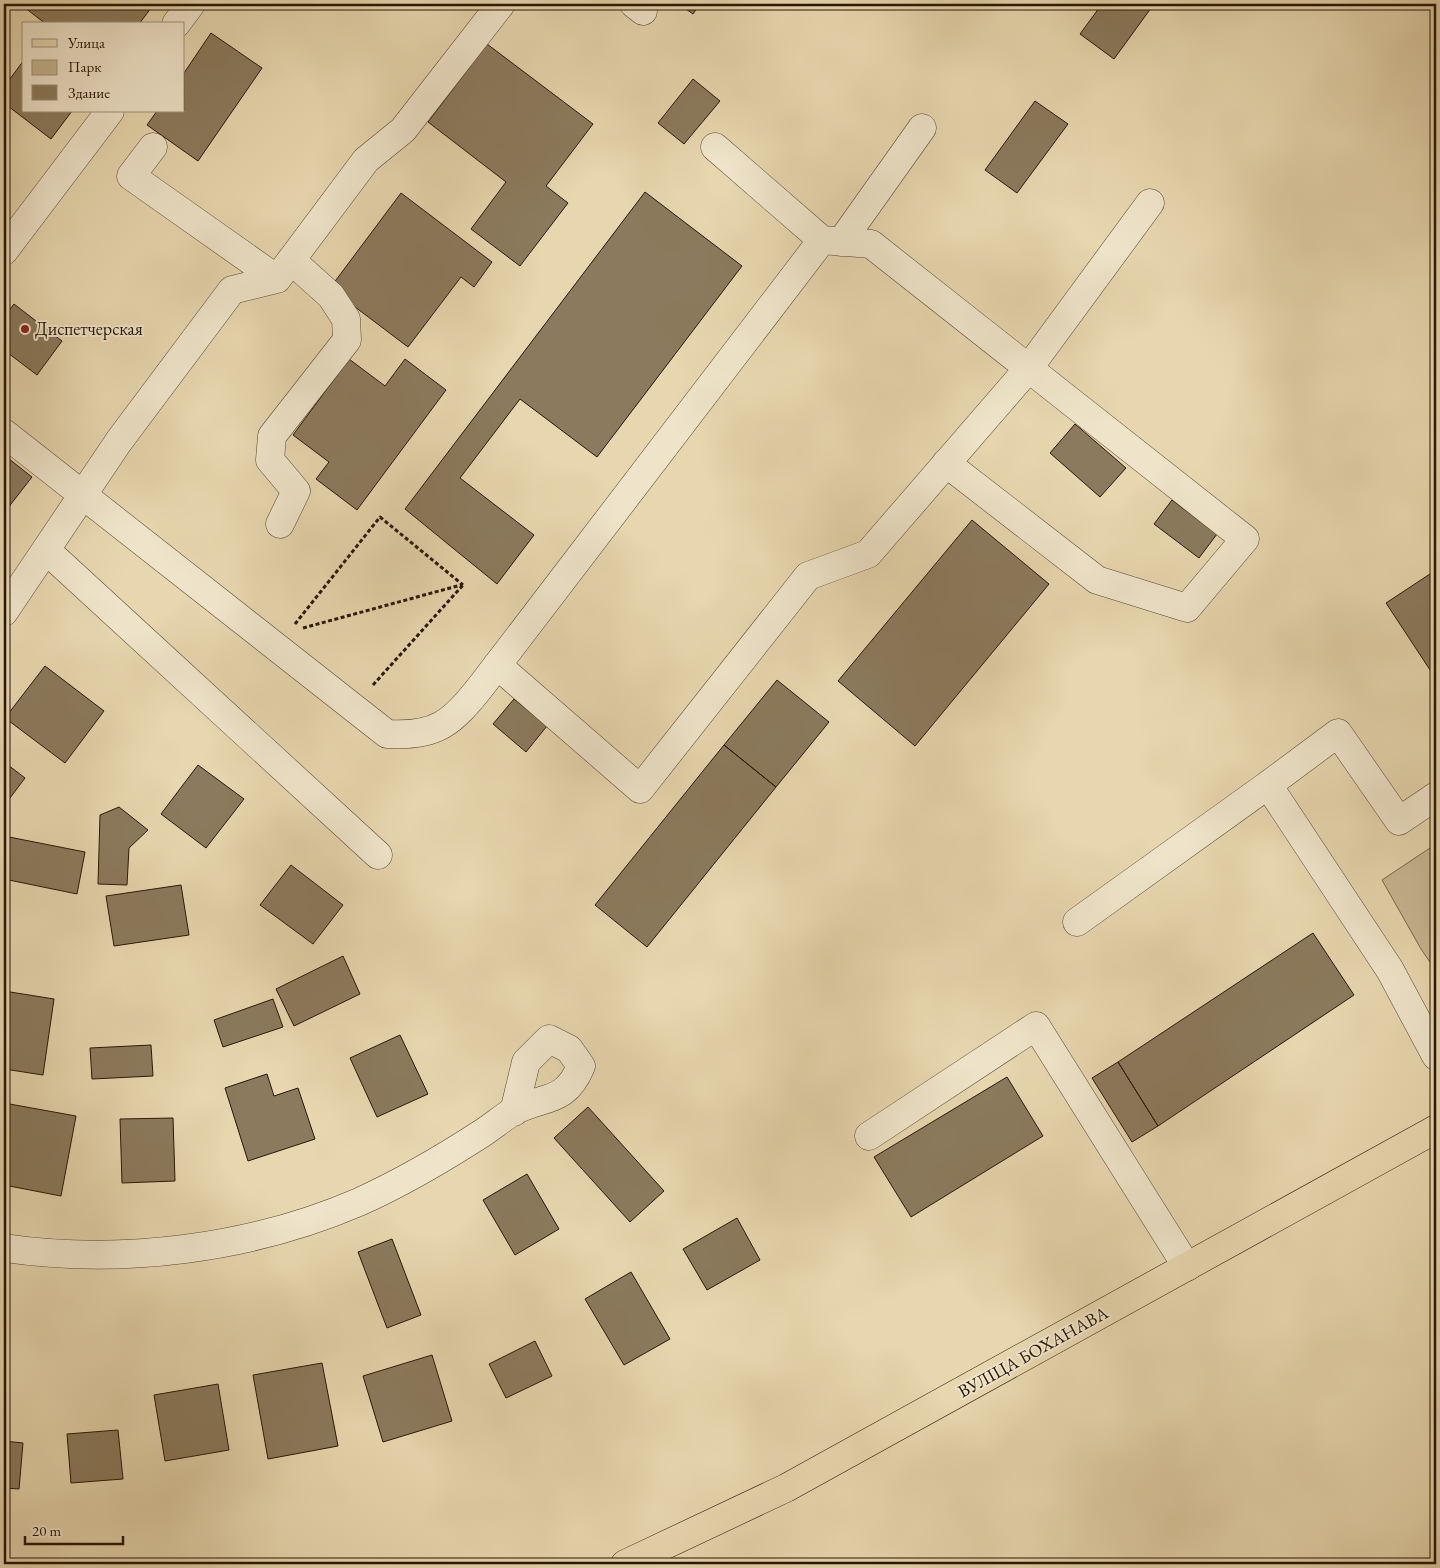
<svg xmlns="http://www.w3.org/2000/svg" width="1440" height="1568" viewBox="0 0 1440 1568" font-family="'EB Garamond',serif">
  <rect width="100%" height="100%" fill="#e7d6ae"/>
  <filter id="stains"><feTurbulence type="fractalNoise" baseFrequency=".004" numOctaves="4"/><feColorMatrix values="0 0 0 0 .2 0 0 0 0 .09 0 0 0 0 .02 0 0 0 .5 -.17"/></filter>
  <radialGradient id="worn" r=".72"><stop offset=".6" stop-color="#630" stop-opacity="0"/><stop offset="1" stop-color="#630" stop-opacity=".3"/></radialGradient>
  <path fill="#c6b691" stroke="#76664b" d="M1436,844V971L1421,949L1382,880Z"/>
  <path fill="#8b7a5d" stroke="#271705" d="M20,4H154L139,24H46Z
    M679,4H700L693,14Z
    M1102,4H1154L1114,59L1080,34Z
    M211,33L262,68L198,161L147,125L157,111H184V73Z
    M487,44L593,124L546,186L568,203L520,266L471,229L506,182L428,122Z
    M24,60V111H72L51,139L4,103V87Z
    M693,79L720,101L684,144L658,123Z
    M1035,101L1068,124L1017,193L985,170Z
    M645,192L742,266L597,457L520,399L460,478L534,535L497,584L405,509Z
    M401,193L492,262L474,287L461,277L408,347L330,288Z
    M14,304L62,341L37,375L4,350V317Z
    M349,359L385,386L405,359L446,390L357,510L316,479L329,462L293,435Z
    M1075,424L1126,468L1100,497L1050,453Z
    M4,455L32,477L4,513Z
    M1172,500L1217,534L1199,558L1154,524Z
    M972,520L1049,584L915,746L838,681Z
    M1436,570V679L1386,603Z
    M45,666L104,711L65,763L5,718Z
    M777,680L829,722L776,787L724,745Z
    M514,699L547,726L526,752L493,724Z
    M724,745L776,787L647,947L595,905Z
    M4,762L25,778L4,806Z
    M198,765L244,799L206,848L161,814Z
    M119,807L148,830L129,848L127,885L98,884L100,815Z
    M9,837L85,852L77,894L4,879V863Z
    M291,865L343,905L313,944L260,905Z
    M181,885L189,935L114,946L106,896Z
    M1313,933L1354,995L1158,1126L1118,1062Z
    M343,956L360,994L294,1026L276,989Z
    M4,991L54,999L43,1075L4,1069Z
    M273,999L283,1027L223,1047L214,1020Z
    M400,1035L428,1094L377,1117L350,1058Z
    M151,1045L153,1076L92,1079L90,1048Z
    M1118,1062L1158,1126L1132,1142L1092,1078Z
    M267,1074L274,1096L298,1088L315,1139L248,1161L225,1088Z
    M1007,1077L1043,1136L911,1217L874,1157Z
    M4,1103L76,1116L61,1196L4,1185Z
    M588,1107L664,1191L630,1222L554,1138Z
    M173,1118L175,1181L122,1183L120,1119Z
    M527,1174L559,1229L515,1255L483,1200Z
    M737,1218L760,1260L707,1290L683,1249Z
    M392,1239L421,1315L387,1328L358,1252Z
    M631,1272L670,1339L624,1365L585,1299Z
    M535,1341L552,1376L506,1398L489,1364Z
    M432,1355L452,1421L383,1442L363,1376Z
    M322,1363L338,1446L268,1459L253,1375Z
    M218,1384L229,1450L165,1461L154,1395Z
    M118,1430L123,1479L71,1483L67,1434Z
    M4,1441L23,1443L19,1489L4,1488Z"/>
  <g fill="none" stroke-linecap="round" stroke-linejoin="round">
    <defs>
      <path id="minor" d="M634,4L643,11
        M176,24L191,4
        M153,147L131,176L277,279
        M822,240L871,244L1245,539L1187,608L1097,580L946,463
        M841,242L922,128
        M4,251L110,111
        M4,433L387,734C437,737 452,723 482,685L822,240L715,147
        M280,524L296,491L270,460L272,436L347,340L346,319L331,296L291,260
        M46,550L378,855
        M4,612L119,441L232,290L277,279L366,160L403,130L501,4
        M497,665L640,789L808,576L868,554L1028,369L1150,203
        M1436,796L1399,821L1338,733L1268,785L1390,970L1436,1056
        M1077,922L1268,785
        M869,1136L1036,1026L1187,1267
        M4,1248C121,1265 250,1249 359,1202C399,1184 447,1156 484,1132C494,1125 503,1118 512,1112C543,1095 565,1105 581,1066L569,1049L549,1039L526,1062L514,1112"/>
      <path id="major" d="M625,1564L786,1488L1436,1129"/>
    </defs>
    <use href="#minor" stroke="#57472f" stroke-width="29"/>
    <use href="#major" stroke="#271705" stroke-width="29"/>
    <path stroke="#271705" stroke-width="3" stroke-dasharray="4 2.5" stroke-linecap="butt" d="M295,624L380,517L463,585
      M303,628L461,585
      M373,685L463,585"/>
    <use href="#minor" stroke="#efe4ca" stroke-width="28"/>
    <use href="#major" stroke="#e7d6ae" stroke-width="28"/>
  </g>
  <circle fill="#8f2418" stroke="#efe4ca" stroke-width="2" cx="25" cy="329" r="5"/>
  <g text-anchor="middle" stroke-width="4" stroke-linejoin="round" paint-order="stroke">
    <g font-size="18" fill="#271705" stroke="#efe4ca" text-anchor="start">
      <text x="35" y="335">Диспетчерская</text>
    </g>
    <g font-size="18" fill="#271705" stroke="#efe4ca">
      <text transform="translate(1033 1352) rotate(-29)" y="6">ВУЛІЦА БОХАНАВА</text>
    </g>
  </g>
  <rect width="1440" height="1568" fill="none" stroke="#e7d6ae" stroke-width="20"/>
  <rect x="5" y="5" width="1430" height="1558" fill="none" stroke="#271705" stroke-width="2.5"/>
  <rect x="10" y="10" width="1420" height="1548" fill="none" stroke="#271705"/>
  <rect x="22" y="22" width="162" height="90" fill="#efe4ca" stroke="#9f927b"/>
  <rect x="32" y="39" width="25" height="8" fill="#e7d6ae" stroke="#9f927b"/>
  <text x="68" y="48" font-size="15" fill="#271705">Улица</text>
  <rect x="32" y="60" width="25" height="15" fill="#c6b691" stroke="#9f927b"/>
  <text x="68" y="72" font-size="15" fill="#271705">Парк</text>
  <rect x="32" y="85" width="25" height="15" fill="#8b7a5d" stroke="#9f927b"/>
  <text x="68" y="98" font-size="15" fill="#271705">Здание</text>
  <path d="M25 1536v8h98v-8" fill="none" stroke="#271705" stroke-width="2.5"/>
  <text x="32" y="1536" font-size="15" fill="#271705" stroke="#efe4ca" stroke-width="4" paint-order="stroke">20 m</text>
  <rect width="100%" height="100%" filter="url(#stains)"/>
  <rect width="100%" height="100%" fill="url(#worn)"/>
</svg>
